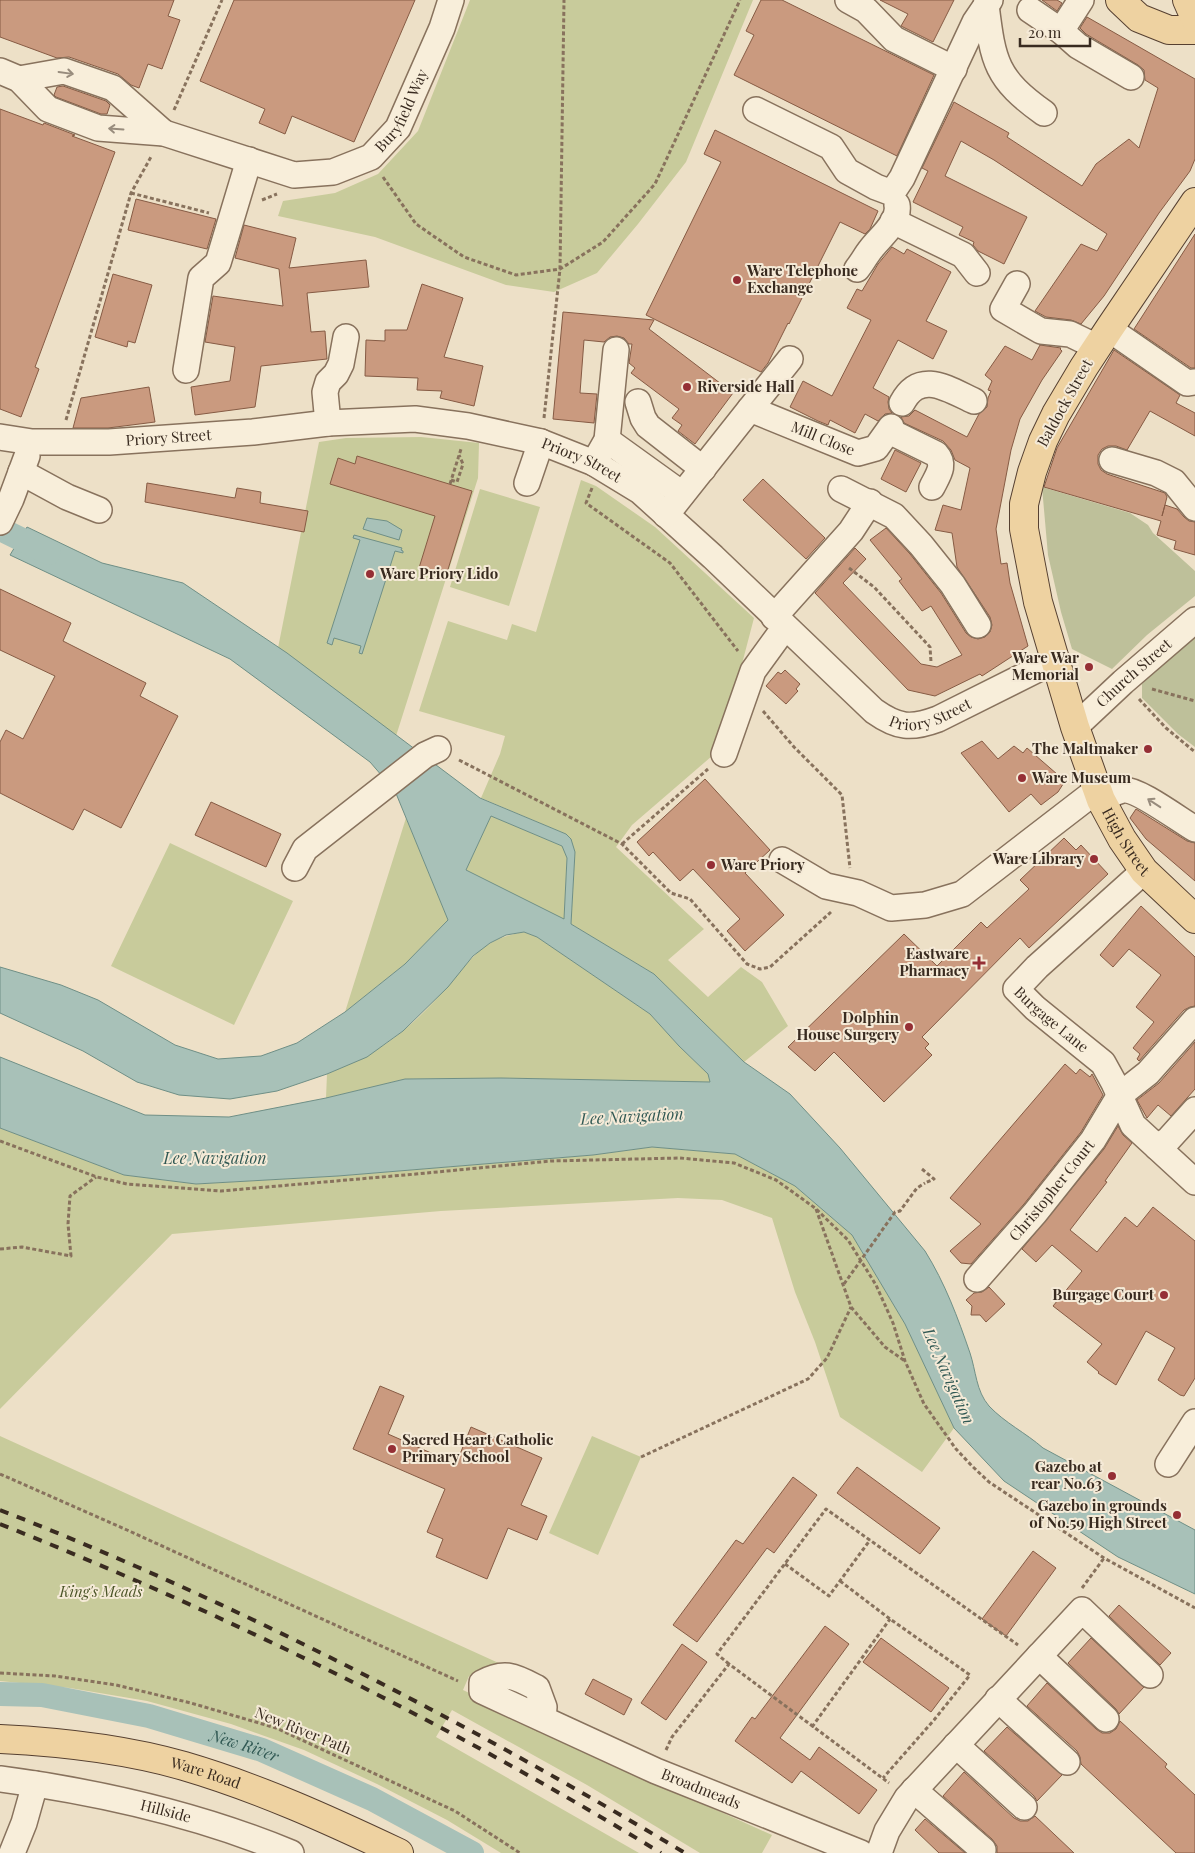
<svg xmlns="http://www.w3.org/2000/svg" width="1195" height="1853" viewBox="0 0 1195 1853" font-family="'Playfair Display',serif">
  <rect width="100%" height="100%" fill="#ede0c7"/>
  <path fill="#c8cb9b" d="M470,0H753L686,162L638,224L597,273L554,292L506,285L375,237L278,216L283,201L335,193L378,174L418,131Z
    M421,437L479,443L478,478L396,736L278,648L319,442L346,438Z
    M581,480L596,486L655,527L754,618L743,660L712,756L632,825L616,847L704,929L668,960L708,997L741,967L762,982L788,1026L744,1062L654,974L571,924L575,852L570,839L566,834L481,798L500,754L505,736L419,711L448,621L507,640L512,624L536,632Z
    M480,489L540,507L509,606L450,587Z
    M491,816L562,846L566,852L567,858L564,920L466,870Z
    M406,818L448,920L405,964L345,1012Z
    M170,843L293,901L234,1025L111,966Z
    M524,932L537,937L650,1014L679,1046L708,1074L710,1083L501,1078L405,1079L326,1098L327,1074C355,1062 379,1051 403,1031C419,1018 435,1001 449,985C474,956 483,939 524,932Z
    M0,1128L124,1175L196,1184L338,1176L593,1155L652,1147L735,1154L795,1186L852,1235L905,1324L954,1428L922,1472L840,1417L815,1342L795,1292L772,1218L722,1200L678,1198L441,1211L172,1234L0,1409Z
    M0,1436L503,1665L469,1676L463,1690L688,1797L772,1835L762,1853H700L587,1785L452,1710L436,1737L639,1853H501L447,1820L377,1784L304,1750L231,1724L147,1701L70,1688L0,1681Z
    M592,1436L641,1457L598,1555L549,1533Z"/>
  <path fill="#bec09a" d="M1042,487L1130,513L1148,525L1153,533L1195,571V596L1147,635L1112,669L1072,649L1061,612L1048,555Z
    M1195,632V747L1178,734L1142,698V684L1176,648Z"/>
  <path fill="#a8c1b8" stroke="#6f8f86" fill-rule="evenodd" d="M367,518L387,521L402,530L399,540L363,529Z
    M27,527L102,563L183,583L287,653L480,798L566,834L571,839L575,852L571,924L654,974L744,1062L790,1094L840,1148L925,1251C945,1283 958,1318 970,1353C976,1371 976,1391 989,1406C1005,1423 1026,1433 1043,1448L1195,1530V1594L1118,1557L1004,1481L954,1428L905,1324L852,1235L795,1186L735,1154L652,1147L593,1155L338,1176L196,1184L124,1175L0,1128V1057L145,1115L229,1117L326,1098L405,1079L501,1078L710,1082L708,1074L679,1046L650,1014L537,937L524,932L506,935L490,943L473,956L448,987L403,1031L367,1057L327,1074L277,1091L230,1099L179,1095L137,1082L83,1051L0,1013V967L61,985L98,1000L175,1045L218,1059L261,1056L297,1043L345,1012L405,964L448,920L395,791L370,762L230,659L10,555ZM491,816L562,846L567,858L564,919L466,870Z
    M354,535L402,548L401,550L403,551V553L395,551L362,654L359,653L361,646L334,638L332,645L327,643L360,540L353,538Z"/>
  <g fill="none" stroke-linecap="round" stroke-linejoin="round">
    <g stroke="#a8c1b8" stroke-width="24">
      <path d="M0,529L49,553"/>
      <path id="s1" d="M0,1694L42,1695L149,1716L262,1750L372,1799L472,1853"/>
    </g>
  </g>
  <path fill="#ca9a7f" stroke="#865b44" d="M0,0H174L168,16L180,20L162,69L148,64L139,88L131,85L118,74L69,57L57,58L0,37Z
    M234,0H415L354,142L292,116L285,134L259,123L265,109L200,81Z
    M761,0H782L934,75L897,156L734,75L754,35L746,31Z
    M880,0H954L933,42L901,26L908,14Z
    M1042,0H1057L1062,3L1057,11Z
    M1087,17L1195,79V159L1190,171L1159,213L1104,296L1081,324L1071,320L1046,317L1035,311L1081,244L1097,251L1107,234L994,160L961,141L945,176L1027,217L1004,264L978,251L973,245L974,242L959,235L963,227L913,202L928,171L922,168L954,102L1009,133L1007,137L1082,186L1096,164L1129,139L1139,148L1158,88L1145,80L1144,70L1138,65L1086,34L1080,28Z
    M63,86L106,101L110,105L107,114H101L56,97L54,95L57,87Z
    M0,109L43,125L44,123L75,135L72,136L115,152L35,367L39,369L21,417L0,409Z
    M715,130L878,211L870,229L865,234L840,222L789,324L788,323L768,363L761,372L646,315L721,162L704,154Z
    M136,199L216,219L207,249L128,230Z
    M244,225L296,238L289,268L366,260L369,287L307,293L311,332L325,331L327,359L261,366L255,407L195,415L191,387L230,381L235,347L205,342L213,296L283,306L279,269L235,258Z
    M1195,234V368H1191L1134,329Z
    M892,247L904,254L907,249L951,272L926,321L947,331L933,359L898,340L873,388L889,397L888,402L889,409L892,413L885,414L878,421L865,414L855,433L830,420L828,425L818,421L790,407L803,381L832,396L871,320L847,308L857,289L862,291L878,264Z
    M113,274L152,285L135,343L128,341L127,347L95,337Z
    M422,284L463,298L444,357L483,366L474,406L440,398L442,391L417,390L418,378L365,376L366,340L385,341V330H407Z
    M563,312L654,320L649,329L733,393L695,444L678,431L682,425L672,418L679,409L631,373L635,368L629,363L632,344H629L624,338L617,336L610,337L604,342L584,340L580,393L597,394L594,423L553,419Z
    M1040,345L1061,348L1060,349L1062,351L1042,380L1020,419L1011,450L996,529L1001,564L1007,563L1010,583L1028,646L982,676L980,674L935,696L908,690L815,593L855,548L866,559L843,583L921,664L937,667L962,655L931,606L922,611L899,581L902,579L870,540L886,528L910,554L941,593L966,633L971,637L978,639L985,637L990,632L992,625L990,617L957,567L952,533L935,530L943,505L961,510L970,468L955,460L951,450L943,441L904,423L901,417L909,416L915,410L967,437L979,414L987,407L988,398L991,391L988,390L992,381L985,375L1005,346L1032,360Z
    M1114,350L1180,395L1176,403L1195,413V436L1150,411L1127,450L1116,446H1108L1102,449L1098,455V464L1101,470L1107,474L1165,493L1167,497L1162,516L1165,505L1177,509L1184,517L1189,521L1195,522V555L1174,549L1176,541L1157,535L1161,521L1044,487L1057,448Z
    M149,387L155,422L108,428H73L81,398Z
    M895,450L921,463L906,492L881,479Z
    M357,456L472,491L446,576L419,568L435,516L330,484L338,458L355,464Z
    M763,479L825,538L806,559L743,500Z
    M147,483L235,498L237,488L261,492L260,503L308,511L304,532L145,502Z
    M0,589L71,623L63,641L146,683L140,696L178,716L121,828L84,809L73,830L0,793V742L6,730L23,739L55,676L0,650Z
    M785,670L800,684L796,689L798,691L786,704L766,686L778,672L781,674Z
    M982,741L998,759L1014,746L1023,753L1027,748L1065,781L1058,792L1041,805L1031,794L1009,812L961,753Z
    M705,779L770,850L745,873L784,915L745,951L727,931L740,919L693,869L680,881L653,852L649,856L637,842Z
    M211,802L281,834L266,867L195,835Z
    M1136,809L1187,841L1195,843V881L1146,839L1130,818Z
    M1064,838L1076,850L1081,845L1108,874L1029,948L1020,938L922,1037L929,1044L925,1048L932,1055L884,1102L834,1052L815,1071L788,1047L904,934L937,966L981,922L987,928L1029,889L1020,880Z
    M1141,906L1195,957V1006L1190,1007L1184,1010L1139,1061L1137,1059L1140,1054L1133,1048L1154,1022L1136,1007L1161,975L1129,949L1113,967L1100,955Z
    M1195,1042V1089L1171,1116L1158,1105L1147,1118L1137,1100L1159,1083Z
    M1065,1064L1076,1074L1080,1069L1090,1077L1092,1074L1103,1095L1081,1132L1024,1204L971,1264L961,1263L950,1251L981,1224L950,1198Z
    M1118,1126L1123,1135L1132,1143L1105,1181L1107,1182L1070,1230L1097,1252L1125,1217L1137,1227L1153,1207L1195,1241V1378L1184,1396L1180,1395L1158,1380L1175,1348L1146,1331L1116,1385L1098,1373L1099,1372L1087,1362L1102,1344L1053,1306L1082,1271L1052,1245L1036,1262L1022,1249L1104,1149Z
    M989,1287L1005,1304L986,1322L980,1315H971L972,1306L966,1300L974,1293L982,1292Z
    M380,1386L404,1396L388,1434L456,1464L471,1427L542,1458L521,1505L547,1516L537,1540L508,1528L487,1579L436,1557L443,1539L427,1532L445,1489L353,1449Z
    M857,1467L940,1528L920,1554L837,1493Z
    M793,1477L817,1495L774,1553L767,1548L697,1642L673,1625L736,1540L743,1544Z
    M1033,1551L1056,1568L1006,1636L982,1619Z
    M1119,1605L1171,1653L1160,1665L1109,1616Z
    M825,1626L849,1644L780,1738L810,1760L819,1747L877,1790L859,1814L801,1771L792,1783L735,1741L752,1717L755,1719Z
    M881,1638L949,1688L931,1712L863,1662Z
    M1091,1638L1144,1687L1119,1714L1116,1709L1068,1663Z
    M682,1644L707,1662L666,1720L641,1703Z
    M593,1679L632,1699L624,1715L585,1694Z
    M1047,1683L1096,1729L1102,1733H1110L1116,1729L1120,1721L1167,1764L1165,1767L1195,1795V1853H1176L1081,1764L1080,1757L1077,1751L1027,1706Z
    M1007,1727L1062,1775L1037,1801L1034,1796L984,1751Z
    M964,1772L1014,1818L1020,1821H1028L1035,1816L1074,1853H997V1846L992,1839L943,1796Z
    M925,1819L965,1853H939L915,1830Z"/>
  <g fill="none" stroke-linecap="round" stroke-linejoin="round">
    <defs>
      <g id="minor">
        <path d="M848,0L866,10L894,39L954,69"/>
        <path d="M986,5C993,62 996,79 1044,113"/>
        <path d="M1030,10L1061,31L1078,46L1131,77"/>
        <path d="M1061,31L1081,0"/>
        <path id="s2" d="M0,71L19,79L48,109L98,128L164,133L294,175L333,172L371,157L398,128L442,28L451,0"/>
        <path d="M19,79L64,71L113,88L164,133"/>
        <path d="M756,110L831,147L847,171L876,187L892,193L902,178L975,22L990,0"/>
        <path d="M893,221L963,255L977,273"/>
        <path d="M857,269C862,263 866,255 871,249C880,237 900,222 897,205"/>
        <path d="M1017,284L1003,309L1041,331L1070,334L1097,347"/>
        <path d="M1109,329L1187,383L1195,382"/>
        <path d="M186,370L201,278L218,263L249,160"/>
        <path d="M638,402L643,418L648,426L703,469"/>
        <path d="M902,403C920,369 948,389 974,401"/>
        <path d="M750,409L790,359"/>
        <path d="M328,423L325,392L328,382L336,374L341,364L346,337"/>
        <path d="M889,431L936,454C946,465 938,475 932,487"/>
        <path id="s3" d="M0,437L32,442H109L253,432L328,423L415,419L468,426L541,442L594,463L640,491L713,557L874,711C898,728 911,729 938,719L1056,660"/>
        <path d="M607,440L682,494"/>
        <path d="M1112,460L1156,473L1174,482L1195,508"/>
        <path d="M594,463L607,440L616,350"/>
        <path d="M21,472L67,497L99,510"/>
        <path d="M527,483L541,442"/>
        <path d="M841,489L894,516L921,545L953,585L978,625"/>
        <path id="s4" d="M666,515L750,409L858,453L876,448L891,427"/>
        <path d="M0,522L11,499L27,456"/>
        <path d="M774,617L851,531L870,502"/>
        <path id="s5" d="M1075,727L1123,682L1195,620"/>
        <path d="M724,754L753,671L785,627"/>
        <path d="M1101,800C1108,797 1115,791 1123,790C1137,788 1181,821 1195,829"/>
        <path d="M782,860L826,886L858,893L891,908L925,905L962,894L1097,790"/>
        <path d="M295,868L305,849L425,755L438,749"/>
        <path id="s6" d="M1144,871L1037,967L1016,989L1035,1008L1103,1063L1114,1083L1133,1125L1195,1182"/>
        <path d="M1157,1147L1168,1140L1195,1110"/>
        <path id="s7" d="M977,1279L1035,1213L1093,1140L1120,1095L1148,1073L1195,1020"/>
        <path d="M1168,1464L1195,1422"/>
        <path d="M1039,1656L1106,1719"/>
        <path d="M998,1699L1067,1762"/>
        <path id="s8" d="M543,1719L544,1707L537,1688C516,1677 505,1670 482,1683V1691L656,1771L861,1853"/>
        <path d="M956,1745L1024,1807"/>
        <path id="s9" d="M0,1779C99,1792 199,1815 291,1853"/>
        <path d="M914,1790L983,1850"/>
        <path d="M12,1853L24,1823L35,1784"/>
        <path d="M879,1853L887,1831L907,1798L1082,1610L1150,1675"/>
      </g>
      <g id="major">
        <path d="M1120,0L1139,18L1169,30H1195"/>
        <path d="M1187,0L1195,18"/>
        <path id="s10" d="M1195,202L1109,329L1084,367L1056,414L1043,441L1032,472L1024,504V529L1038,602L1075,727L1101,800L1122,839L1144,871L1195,919"/>
        <path id="s11" d="M0,1739C61,1742 125,1749 184,1766C259,1788 329,1820 399,1853"/>
      </g>
    </defs>
    <use href="#minor" stroke="#88725d" stroke-width="28"/>
    <use href="#major" stroke="#564031" stroke-width="30"/>
    <path stroke="#88725d" stroke-width="3" stroke-dasharray="4 2.5" stroke-linecap="butt" d="M174,110L222,0
      M383,177L416,224L464,257L516,275L560,269L603,242L655,184L740,0
      M131,193L209,213
      M262,200L277,194
      M544,418L560,269L564,0
      M66,420L131,193L152,155
      M451,480L457,482L463,464L459,455
      M450,484L461,449
      M592,488L586,503L670,563L738,651
      M849,568L874,587L930,647L931,662
      M1152,689L1195,701
      M1139,699L1166,728L1195,752
      M763,711L794,747L842,795L850,868
      M459,760L622,844L671,893L690,899L747,964L760,969L770,967L831,912
      M622,844L708,769
      M0,1141L97,1177L127,1184L221,1191L416,1174L551,1161L680,1158L734,1163L776,1180L815,1208L848,1240L876,1285L893,1323L905,1361L924,1404L956,1449L972,1466L989,1482L1104,1558L1195,1608
      M922,1169L934,1179L925,1183
      M816,1209L851,1307L885,1347L905,1361
      M0,1249L22,1247L71,1256L68,1224L70,1196L96,1177
      M641,1457L808,1379L827,1358L851,1307
      M0,1474L127,1530L458,1681
      M785,1564L829,1596L870,1540
      M840,1581L890,1619L970,1675L934,1720L883,1778
      M1082,1588L1104,1558
      M729,1664L717,1654L826,1509L1018,1645
      M0,1673L55,1676L116,1685L191,1703L276,1728L455,1811L520,1853
      M812,1727L890,1619
      M666,1750L672,1737L729,1664L889,1783"/>
    <use href="#minor" stroke="#f8eeda" stroke-width="25"/>
    <use href="#major" stroke="#eed2a1" stroke-width="28"/>
    <path stroke="#392b20" stroke-width="4" stroke-dasharray="9 9" stroke-linecap="butt" d="M0,1510C238,1603 466,1722 685,1853
      M0,1524C229,1615 451,1725 661,1853"/>
    <path stroke="#88725d" stroke-width="3" stroke-dasharray="4 2.5" stroke-linecap="butt" d="M844,1284L895,1212L900,1211L917,1188L925,1183"/>
  </g>
  <defs><path id="oneway-shaft" d="M-6 0H5M1.5-3L5.5 0L1.5 3" fill="none" stroke-width="1.6" stroke-linecap="round" stroke-linejoin="round" transform="scale(1.25)"/></defs>
  <g stroke="#988c7d">
    <use href="#oneway-shaft" transform="translate(66 73) rotate(8)"/>
    <use href="#oneway-shaft" transform="translate(116 129) rotate(-176)"/>
    <use href="#oneway-shaft" transform="translate(1154 803) rotate(-147)"/>
  </g>
  <g fill="#952f35" stroke="#f5ead7" stroke-width="2">
    <circle cx="737" cy="280" r="5"/>
    <circle cx="687" cy="387" r="5"/>
    <circle cx="370" cy="574" r="5"/>
    <circle cx="1089" cy="667" r="5"/>
    <circle cx="1148" cy="749" r="5"/>
    <circle cx="1022" cy="778" r="5"/>
    <circle cx="1094" cy="859" r="5"/>
    <circle cx="711" cy="865" r="5"/>
    <path d="M976.5 955.5h5v5h5v5h-5v5h-5v-5h-5v-5h5z"/>
    <circle cx="909" cy="1027" r="5"/>
    <circle cx="1164" cy="1295" r="5"/>
    <circle cx="392" cy="1449" r="5"/>
    <circle cx="1112" cy="1476" r="5"/>
    <circle cx="1177" cy="1515" r="5"/>
  </g>
  <g text-anchor="middle" stroke-width="4" stroke-linejoin="round" paint-order="stroke">
    <g font-size="15" fill="#392b20" stroke="#f5ead7">
      <text dy="5" stroke="none"><textPath href="#s2" startOffset="455">Buryfield Way</textPath></text>
      <text transform="translate(1065 403) rotate(-61)" y="5">Baldock Street</text>
      <text dy="5" stroke="none"><textPath href="#s3" startOffset="169">Priory Street</textPath></text>
      <text dy="5" stroke="none"><textPath href="#s4" startOffset="214">Mill Close</textPath></text>
      <text dy="5" stroke="none"><textPath href="#s3" startOffset="589">Priory Street</textPath></text>
      <text dy="5" stroke="none"><textPath href="#s5" startOffset="80">Church Street</textPath></text>
      <text dy="5" stroke="none"><textPath href="#s3" startOffset="1038">Priory Street</textPath></text>
      <text dy="5" stroke="none"><textPath href="#s10" startOffset="705">High Street</textPath></text>
      <text dy="5" stroke="none"><textPath href="#s6" startOffset="221">Burgage Lane</textPath></text>
      <text dy="5" stroke="none"><textPath href="#s7" startOffset="116">Christopher Court</textPath></text>
      <text transform="translate(303 1731) rotate(22)" y="5">New River Path</text>
      <text dy="5" stroke="none"><textPath href="#s11" startOffset="209">Ware Road</textPath></text>
      <text dy="5" stroke="none"><textPath href="#s8" startOffset="339">Broadmeads</textPath></text>
      <text dy="5" stroke="none"><textPath href="#s9" startOffset="169">Hillside</textPath></text>
    </g>
    <g font-size="15" font-weight="bold" fill="#392b20" stroke="#f5ead7" text-anchor="end">
      <text x="747" y="276" text-anchor="start">Ware Telephone<tspan x="747" dy="17">Exchange</tspan></text>
      <text x="697" y="392" text-anchor="start">Riverside Hall</text>
      <text x="380" y="579" text-anchor="start">Ware Priory Lido</text>
      <text x="1079" y="663">Ware War<tspan x="1079" dy="17">Memorial</tspan></text>
      <text x="1138" y="754">The Maltmaker</text>
      <text x="1032" y="783" text-anchor="start">Ware Museum</text>
      <text x="1084" y="864">Ware Library</text>
      <text x="721" y="870" text-anchor="start">Ware Priory</text>
      <text x="969" y="959">Eastware<tspan x="969" dy="17">Pharmacy</tspan></text>
      <text x="899" y="1023">Dolphin<tspan x="899" dy="17">House Surgery</tspan></text>
      <text x="1154" y="1300">Burgage Court</text>
      <text x="402" y="1445" text-anchor="start">Sacred Heart Catholic<tspan x="402" dy="17">Primary School</tspan></text>
      <text x="1102" y="1472">Gazebo at<tspan x="1102" dy="17">rear No.63</tspan></text>
      <text x="1167" y="1511">Gazebo in grounds<tspan x="1167" dy="17">of No.59 High Street</tspan></text>
    </g>
    <g font-size="15" font-style="italic" fill="#4c5528" stroke="#f5ead7">
      <text x="101" y="1597">King's Meads</text>
    </g>
    <g font-size="16" font-style="italic" fill="#305853" stroke="#f5ead7">
      <text transform="translate(632 1116) rotate(-3)" y="6">Lee Navigation</text>
      <text x="215" y="1164">Lee Navigation</text>
      <text transform="translate(949 1376) rotate(66)" y="6">Lee Navigation</text>
      <text dy="6" stroke="none"><textPath href="#s1" startOffset="251">New River</textPath></text>
    </g>
  </g>
  <path d="M1020 38v8h70v-8" fill="none" stroke="#392b20" stroke-width="2.5"/>
  <text x="1028" y="38" font-size="15" fill="#392b20" stroke="#f5ead7" stroke-width="4" paint-order="stroke">20 m</text>
</svg>
